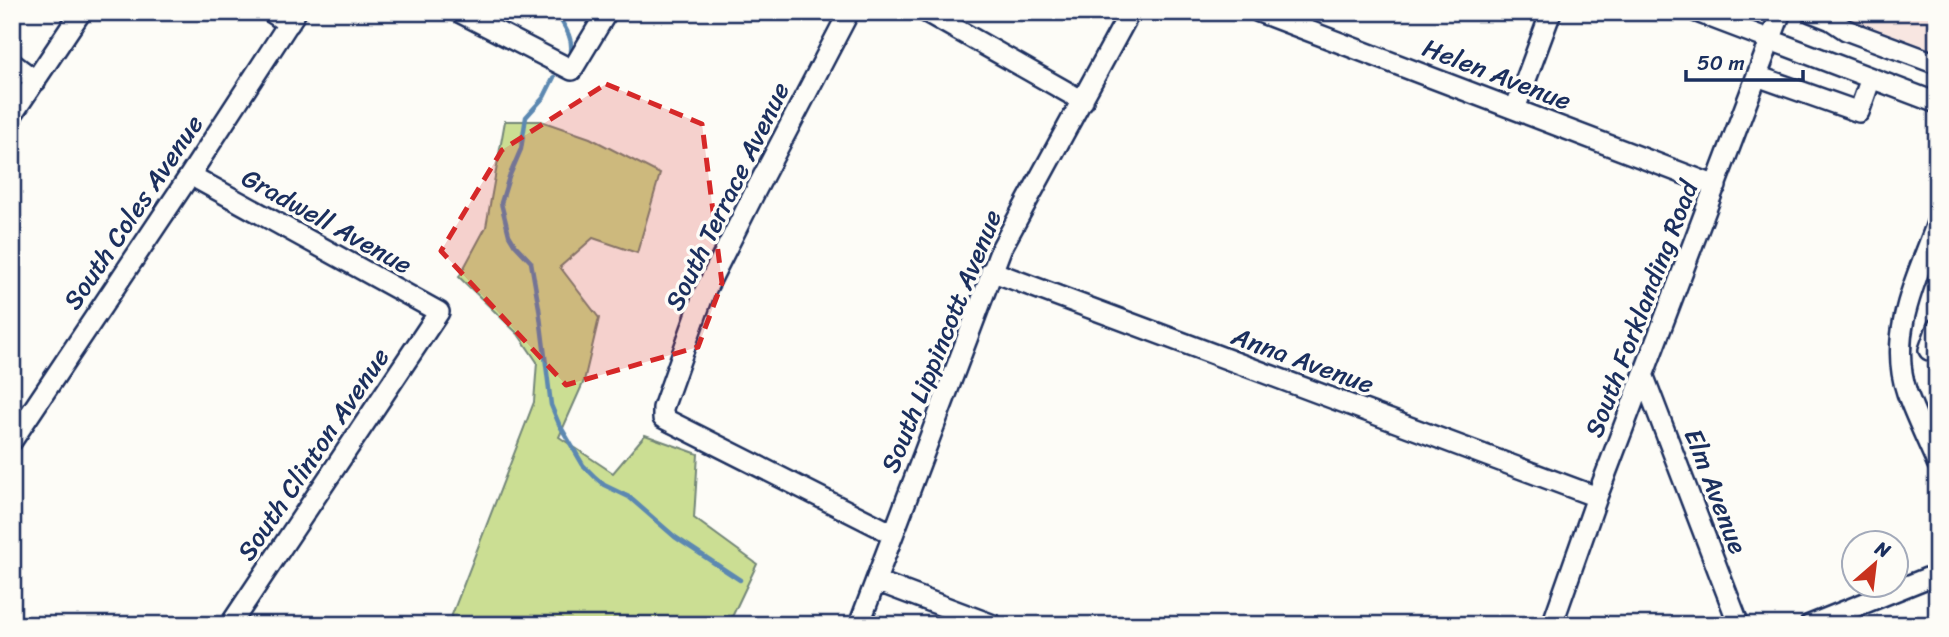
<svg xmlns="http://www.w3.org/2000/svg" width="1949" height="637" viewBox="0 0 1949 637" font-family="Sriracha,sans-serif">
  <rect width="100%" height="100%" fill="#fdfcf7"/>
  <filter id="ink" filterUnits="userSpaceOnUse"><feTurbulence type="fractalNoise" baseFrequency=".0143" numOctaves="2"/><feDisplacementMap in="SourceGraphic" scale="14" xChannelSelector="R" yChannelSelector="G"/><feConvolveMatrix kernelMatrix="1 2 1 2 8 2 1 2 1" color-interpolation-filters="sRGB"/></filter>
  <g filter="url(#ink)">
    <path fill="#f8e6e1" d="M1823,12H1937V58Z"/>
    <path fill="#cbde93" stroke="#738678" stroke-width="2" d="M505,121H541L590,138L660,174L637,253L593,238L560,267L599,318L584,381L559,437L613,473L645,435L698,454L694,518L757,564L731,619L723,625H461L450,620L534,402L537,362L518,334L459,277L486,227Z"/>
    <g fill="none" stroke-linecap="round" stroke-linejoin="round">
      <path stroke="#5c88b1" stroke-width="4.5" d="M556,12C563,25 573,36 571,51
        M554,77L544,97L526,117L521,149L509,177L501,203L509,235L515,245L531,262L539,308L551,405L559,424L583,465L595,477L604,485L629,497L675,537L740,580"/>
      <defs>
        <path id="minor" d="M271,12L289,24
          M459,12L572,70L607,12
          M849,12L756,190L704,293L663,408V418L893,534
          M926,12L1083,101
          M1259,12L1716,186
          M1697,12L1937,103
          M1811,12L1831,20L1846,30L1937,64
          M12,63L36,81
          M1757,76L1859,112L1871,78
          M1515,109L1551,12
          M12,115L81,12
          M190,175L439,312L230,625
          M1937,223C1917,278 1887,334 1907,393C1916,417 1927,440 1937,463
          M991,271L1597,497
          M1937,328L1929,350L1937,347
          M1644,377L1739,625
          M12,441L190,175L296,12
          M876,581L993,625
          M859,625L1001,249L1130,12
          M1552,625L1597,497L1781,12
          M1810,625L1937,574"/>
      </defs>
      <use href="#minor" stroke="#1b2f5e" stroke-width="24"/>
      <use href="#minor" stroke="#fdfcf7" stroke-width="19"/>
    </g>
  </g>
  <path fill="#d62828" fill-opacity="0.2" stroke="#d62828" stroke-width="5" stroke-dasharray="14 9" stroke-linejoin="round" d="M606,84L702,124L722,283L698,347L566,385L441,251L502,150Z"/>
  <g text-anchor="middle" stroke-width="7" stroke-linejoin="round" paint-order="stroke">
    <g font-size="26" fill="#1b2f5e" stroke="#fdfcf7">
      <text transform="translate(1497 74) rotate(21)" y="9">Helen Avenue</text>
      <text transform="translate(727 196) rotate(-64)" y="9">South Terrace Avenue</text>
      <text transform="translate(133 212) rotate(-56)" y="9">South Coles Avenue</text>
      <text transform="translate(327 221) rotate(29)" y="9">Gradwell Avenue</text>
      <text transform="translate(1641 309) rotate(-69)" y="9">South Forklanding Road</text>
      <text transform="translate(941 341) rotate(-68)" y="9">South Lippincott Avenue</text>
      <text transform="translate(1303 360) rotate(20)" y="9">Anna Avenue</text>
      <text transform="translate(313 454) rotate(-56)" y="9">South Clinton Avenue</text>
      <text transform="translate(1716 491) rotate(69)" y="9">Elm Avenue</text>
    </g>
  </g>
  <rect width="1949" height="637" fill="none" stroke="#fdfcf7" stroke-width="42"/>
  <rect x="21" y="21" width="1907" height="595" fill="none" stroke="#1b2f5e" stroke-width="2.5" filter="url(#ink)"/>
  <g transform="translate(1875 564) rotate(28)"><circle r="33" fill="#fdfcf7" stroke="#a3aaba" stroke-width="2"/>
  <path d="M0-5L12 26L0 18L-12 26Z" fill="#c8321e"/>
  <text y="-10" font-size="19" font-weight="bold" text-anchor="middle" fill="#1b2f5e">N</text>
  </g>
  <path d="M1686 70v10h117v-10" fill="none" stroke="#1b2f5e" stroke-width="3.5"/>
  <text x="1697" y="70" font-size="21" fill="#1b2f5e" stroke="#fdfcf7" stroke-width="5" paint-order="stroke">50 m</text>
</svg>
